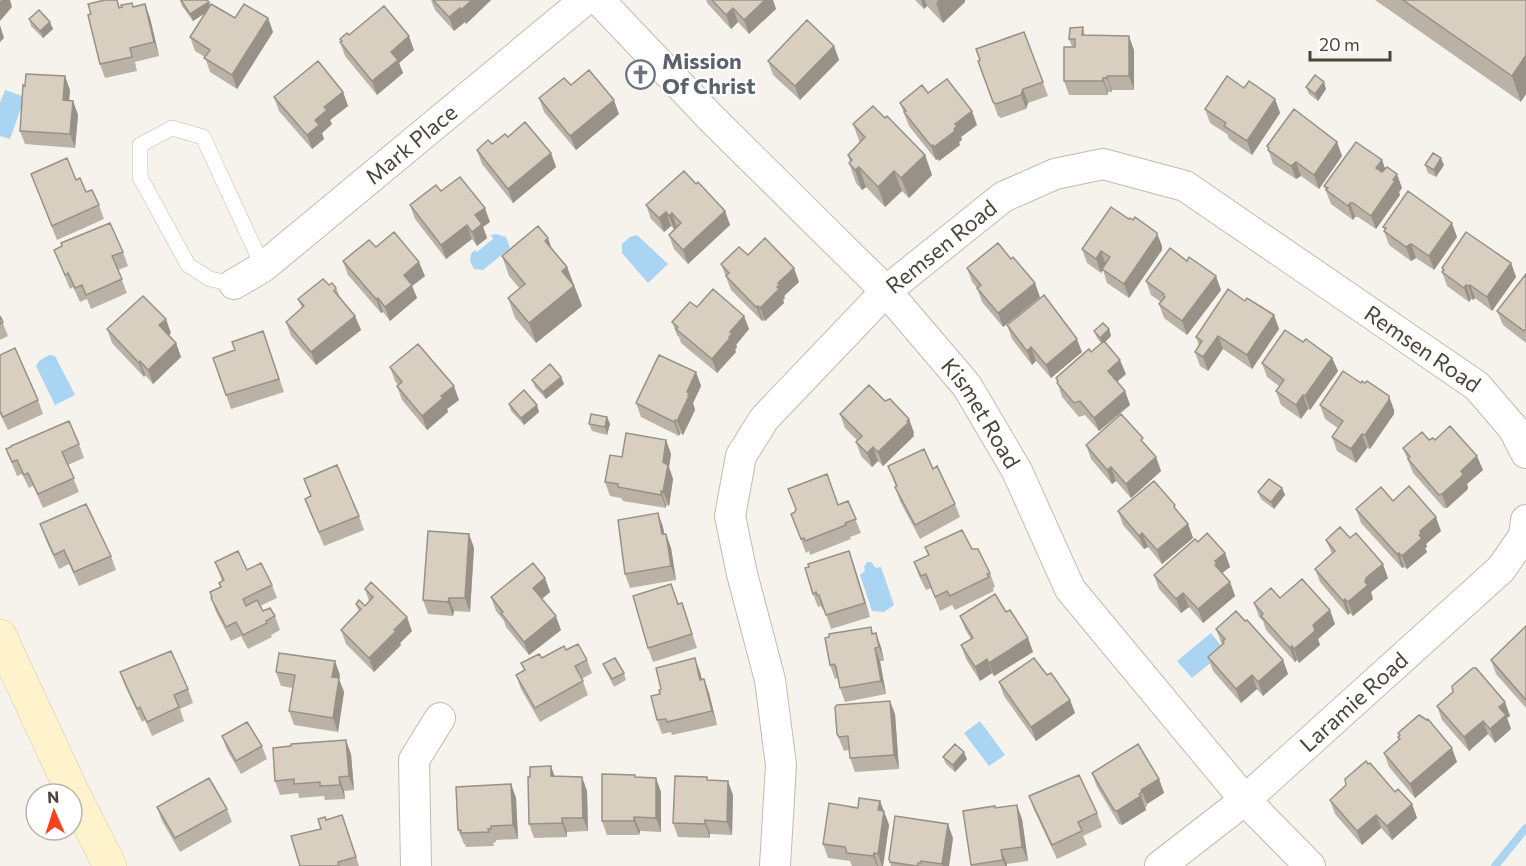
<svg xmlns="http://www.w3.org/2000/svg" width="1526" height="866" viewBox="0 0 1526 866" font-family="Commissioner,sans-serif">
  <rect width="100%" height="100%" fill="#f6f3ec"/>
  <path fill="#a9d4f2" d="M5,90L25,97L10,139L0,136V103Z
    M496,234L506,237L510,248L483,270L474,269L470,261L471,254L475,250L477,252L493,239L491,235Z
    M637,235L668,264L648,283L622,253V244L630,237Z
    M49,355L55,356L75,395L55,405L36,366L39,361Z
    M867,562H871L876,568L881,567L894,605L884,612L872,611L860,575L865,571L864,567Z
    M1211,633L1225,651L1192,678L1177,661Z
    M980,721L1005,755L989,766L964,733Z"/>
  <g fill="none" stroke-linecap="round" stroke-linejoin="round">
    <path stroke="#a9d4f2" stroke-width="8" d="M1495,866L1526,828"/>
    <defs>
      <path id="service" d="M234,284L210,279L188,265L140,177V145L172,128L203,137L263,267"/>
      <g id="minor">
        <path id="s1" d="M599,0L711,118L886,291L967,386L1017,471L1070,589L1245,800L1310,866"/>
        <path id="s2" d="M234,284L263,267L585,0"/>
        <path d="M416,866L414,760L440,718"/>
        <path id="s3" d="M775,866L781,765L770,680L742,574L730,516L741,456L764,419L886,291L1003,197L1055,174L1103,164L1185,186L1477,386L1513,428L1526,453"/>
        <path id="s4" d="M1160,866L1245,800L1501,569L1524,536L1526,520"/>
      </g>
      <path id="secondary" d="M0,636L72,791L110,866"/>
    </defs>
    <use href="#service" stroke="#c2bbae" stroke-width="16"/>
    <use href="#minor" stroke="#c2bbae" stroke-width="32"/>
    <use href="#secondary" stroke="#d6c79b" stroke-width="34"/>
    <use href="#service" stroke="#fff" stroke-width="15"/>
    <use href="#minor" stroke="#fff" stroke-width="30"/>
    <use href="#secondary" stroke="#fff3cd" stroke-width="33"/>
  </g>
  <path fill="#bab2a6" d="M117,0L120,8L132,3L133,7L145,4L150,18L159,56L135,62L137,71L105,78L100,64L91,14Z
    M180,0L210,5L235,18H268L273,32L237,89L210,72L205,57L195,51L190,37L204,14L193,21L182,6Z
    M431,0H491L466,24L465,22L454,31L435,10Z
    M706,0H773L776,9L749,34L738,22L731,29L708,4Z
    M915,0H965V2L943,23L927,6L924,9Z
    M1375,0H1526L1521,102Z
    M29,19L53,29L43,38L31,26Z
    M1083,27L1085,35L1134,50V90H1112V92H1108V95H1069L1064,81L1072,47L1069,39Z
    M1024,32L1048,96L1028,103L1026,109L1001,118L998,116L978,61Z
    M349,35L414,50L399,63L403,73L377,95L345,56L340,42L341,41L340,39Z
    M834,46L839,60L800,100L773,75L768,61Z
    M571,85L619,114L576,150L544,112L539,98Z
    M1306,87L1326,89L1318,101L1309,94Z
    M1244,88L1275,99L1280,113L1252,155L1229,139L1227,134L1210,123L1205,109Z
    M70,90L69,100L73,101L78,115L75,148L25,144L20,131Z
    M343,92L348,106L330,120L332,124L322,133L324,139L312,149L279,111L274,97Z
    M928,93L977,125L961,137L962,140L959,142L960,145L939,161L938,159L936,160L909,126L900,103Z
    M885,118L925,155L932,175L909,198L902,191L885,207L866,187L862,190L856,183L849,163L850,162L848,155L860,143L853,124Z
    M1337,142L1342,156L1319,189L1301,176L1296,179L1273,164L1267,146Z
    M492,144L551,153L556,167L513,203L482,164L477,150Z
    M1382,160L1385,169L1402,188L1399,192L1400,195L1376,229L1358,217H1355L1353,220L1331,204L1324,186Z
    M1425,165H1444L1436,177L1428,173Z
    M31,174L76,180L86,192L99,205L104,219L57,240Z
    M696,184L725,211L730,225L688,264L674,249L669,235L674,229L671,226L664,232L651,219L646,205Z
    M441,191L490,222L483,227L487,238L477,246L472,239L446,259L415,219L410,205Z
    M1383,227L1457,237L1434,270L1416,258L1411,261L1389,245L1384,231L1385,230Z
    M1162,246V250L1129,298L1107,283L1103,270L1101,273L1087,263L1082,249Z
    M376,247L425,276L412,286L417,298L390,321L383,312L381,313L348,275L343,261Z
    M552,248L567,267L582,306L536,343L515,318L508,298L520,289L509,276L502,256Z
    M54,250L123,252L128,266L118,270L127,293L91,309L87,299L80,302L73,287L70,289Z
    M748,255L799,282L784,296L785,298L783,300L784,303L765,321L763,320L762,321L731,290L721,264Z
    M1511,263L1516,277L1492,311L1475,298L1473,300L1471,299L1469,302L1447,286L1442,272L1443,271L1442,268Z
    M967,268L1040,297L1003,327L982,302L977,288L972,282Z
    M1526,274V343L1503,325L1497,311Z
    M1146,281L1221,290L1187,335L1164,318L1159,304L1161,302L1151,295Z
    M329,285L336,288L340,297L355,316L361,330L316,365L291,336L286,322L302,308L298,299Z
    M1245,301L1274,315L1279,329L1252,369L1223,349L1208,371L1200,366L1195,352L1199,346L1196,337Z
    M697,307L744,316L749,329L736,345L737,347L735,350L736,352L717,373L681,343L679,337L677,335L672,322Z
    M0,316L8,336L0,340Z
    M1007,325L1082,352L1051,378L1036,361L1032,365L1012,339Z
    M107,329L171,333L169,335L176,343L181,357L153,384L145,375L144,377L112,343Z
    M1109,329L1111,336L1105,342L1126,374L1117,382L1125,391L1130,405L1099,431L1085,415L1079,417L1062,397L1056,378L1091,352L1101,343L1097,338L1094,331Z
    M263,331L284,392L231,409L213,358L235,350Z
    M1303,342L1332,358L1338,371L1310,410L1308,409L1301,419L1281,405L1276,391L1279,386L1267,377L1262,363Z
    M0,355L38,400L43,414L8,430L0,414Z
    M390,367L459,400L447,409L448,412L427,430L402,400L397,386L398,385L395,381Z
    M696,372L701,386L693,403L695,410L683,435L680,433L679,436L641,417L636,403Z
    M561,377L564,384L546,399L535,387L532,380Z
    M885,401L909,419L914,433L913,434L914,436L883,466L878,461L872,467L861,456L856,442L857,440L845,428L840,414Z
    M509,404L539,412L524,425L511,411Z
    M1320,405L1394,410V414L1370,449L1367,448L1356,463L1337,451L1332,437L1338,428L1325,419Z
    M607,417L610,424L607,435L592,431L589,424Z
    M666,440L671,454L669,467L673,479L669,506L666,505V508L623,501L621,498L610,496L605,482L622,457Z
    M1429,440H1435L1483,470L1467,484L1468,488L1467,490L1447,508H1444L1413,473L1403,448Z
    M79,444L84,458L68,465L79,492L43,508L33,486L29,488L22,474L17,476L6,449Z
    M1086,445H1145L1156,457L1161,471L1131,498L1116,481L1112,484L1091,459Z
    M888,466L955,504L960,517L920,539L900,501L895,487H896Z
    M304,479L359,516L364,530L324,546L305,499L311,497Z
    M1282,488L1285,495L1274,509L1261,499L1258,492Z
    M848,501L861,533L850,537L851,539L810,555L809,551L806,553L791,514L838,505Z
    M1393,501L1441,531L1426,544L1427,547L1425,548L1427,552L1407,569L1404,567L1402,568L1361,523L1356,509Z
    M1118,511L1178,512L1188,524L1193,538L1162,564L1148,547L1144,549L1123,525Z
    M658,513L663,527L664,534H666L671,548L676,580L630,588L625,574Z
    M40,524L111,556L116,570L79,586L69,564L59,569L45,538Z
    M469,534L474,548L470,612L454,611L453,616L428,614L423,600Z
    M1326,540L1388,578L1371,592L1373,599L1353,616L1350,613L1348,615L1320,582L1315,569L1332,554Z
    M1198,542L1225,553L1230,567L1222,573L1230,582L1235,596L1203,623L1189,607L1181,613L1159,589L1154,575Z
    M925,547L972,549L990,573L995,587L993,588L994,591L955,610L952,605L940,611L931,588L926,590L919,576L914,562L928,555Z
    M215,562L247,570L272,585L277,598L260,606L263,611L275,616L280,630L271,635L272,637L248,649L241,636L231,641L216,612L211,598L212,597L210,592L220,587L219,583L222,581Z
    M854,565L870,617L831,629L824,609H822L821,606L818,607L813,594Z
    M545,578L550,592L542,599L561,630L529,655L506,627L504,621L496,611L491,597Z
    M365,589L412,631L400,643L401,645L374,672L346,644L341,630L359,612L356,604L365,606L369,601Z
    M1280,598L1335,624L1318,639L1320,645L1299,663L1297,660L1295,662L1266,630L1263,621L1259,617L1254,603Z
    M682,603L697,648L653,662L648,648L678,604Z
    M1006,612L1028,638L1033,652L994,676L992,673L980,681L966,659L961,645L971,639L965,629L960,616Z
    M1526,626V708L1496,674L1491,660Z
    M871,627L873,634L881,647L884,661H880L886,694L845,702L840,688L838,678L835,679L830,665Z
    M1216,629L1283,660L1288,674L1263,696L1257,689L1241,703L1213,671L1208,657L1222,645Z
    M566,650L587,660L592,673L582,679L588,695L540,722L521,689L516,675L524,670L521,663L542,658Z
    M603,664L624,673L626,680L614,687L606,671Z
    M120,672L188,689L193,703L180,709L184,721L152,736L145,720L142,722L125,686Z
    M276,672L340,675L339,679L344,692L338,732L294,725L289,711L293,688L281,686Z
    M700,672L702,679H704L709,693L717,725L672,735L671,732L662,734L657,720L660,694Z
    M1047,675L1070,700L1075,713L1036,741L1004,696L999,682Z
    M1505,702L1510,716L1507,718L1511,729L1495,743L1488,734L1469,751L1442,720L1437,706Z
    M895,714L899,769L855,772L850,758L849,750L844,751L837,734Z
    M1427,720L1457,762L1415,798L1389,767L1384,753L1399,739L1398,733Z
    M222,736L262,746L267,759L241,774L227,750Z
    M351,754L354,790L344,791L345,799L325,800L324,796L299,798L298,793L280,795L275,781Z
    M943,757L967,759L955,772L946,764Z
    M1092,773L1159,779L1164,793L1147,804V806L1145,808L1146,810L1122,825L1119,824L1097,787Z
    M555,776L582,777L587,791L588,831L567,832V837L534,838L529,824Z
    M636,777L661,792V832L640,831L639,835H607L602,821Z
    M708,780L733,795L732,835L710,834V838L678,837L673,823Z
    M511,784L516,798L518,839L496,840V842L493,843L494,846L466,847L465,844H464L458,830Z
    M1029,796L1097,813L1102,827L1083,836L1087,845L1057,859L1034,810Z
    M1330,800L1412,804L1417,818L1392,840L1381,828L1362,845L1335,814Z
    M880,801L889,825L883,866H852L850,861L828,858L823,844L858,808Z
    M157,807L227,809L232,822L180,852L162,821Z
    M996,808L1022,819L1028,861L1007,864V866H971L963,811Z
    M326,820L347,829L359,866H300Z
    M953,838L949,866H891L889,859Z"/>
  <path fill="#979187" d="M1,0H10L12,7L0,21V1Z
    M472,0H491L466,24L461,10Z
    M765,0H773L776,9L749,34L744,20Z
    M921,0H925L927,6L924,9Z
    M939,0H965V2L943,23L936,3Z
    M209,2L211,9L193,21L190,14Z
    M145,4L150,18L159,56L154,42Z
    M460,8L465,22L454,31L449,17Z
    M733,8L738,22L731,29L726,15Z
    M268,18L273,32L237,89L232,75Z
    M50,22L53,29L43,38L40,31Z
    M0,25L4,38L0,42Z
    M409,36L414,50L399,63L403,73L377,95L372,81L391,52Z
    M1129,36L1134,50V90L1129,76Z
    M834,46L839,60L800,100L795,86Z
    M1526,55V94L1521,102L1512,76Z
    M65,76L70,90L68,114L63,100Z
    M1107,76L1112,90V92L1107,78Z
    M1103,78L1108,92V95L1103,81Z
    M1324,82L1326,89L1318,101L1315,94Z
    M1023,89L1028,103L1026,109L1021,95Z
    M343,92L348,106L330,120L332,124L322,133L324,139L312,149L307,135L315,120L324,107Z
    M1275,99L1280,113L1252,155L1247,141Z
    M614,100L619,114L576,150L570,136Z
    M73,101L78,115L75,148L70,134Z
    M972,111L977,125L961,137L962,140L959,142L960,145L939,161L934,147L954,129L955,124Z
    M1337,142L1342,156L1319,189L1314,175Z
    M933,145L938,159L936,160L931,146Z
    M551,153L556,167L513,203L508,189Z
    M925,155L932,175L909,198L901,178Z
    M1441,158L1444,165L1436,177L1434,170Z
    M1382,160L1387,174L1381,182L1376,168Z
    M1296,162L1301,176L1296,179L1291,166Z
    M859,167L866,187L862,190L855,170Z
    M894,171L902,191L885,207L878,187Z
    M1397,174L1402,188L1399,192L1400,195L1376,229L1371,216Z
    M1350,203L1355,217L1353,220L1348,206Z
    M485,208L490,222L483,227L487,238L477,246L472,232L475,215Z
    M725,211L730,225L688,264L683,250Z
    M666,212L671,226L664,232L659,218Z
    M672,213L677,227L674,229L669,216Z
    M1452,223L1457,237L1434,270L1429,256Z
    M467,225L472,239L446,259L441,245Z
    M1157,233L1162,246V250L1129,298L1124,284Z
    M548,238L555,258L545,241Z
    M1411,244L1416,258L1411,261L1406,247Z
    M1101,251L1106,265L1101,273L1096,259Z
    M419,262L425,276L412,286L417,298L390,321L385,307L404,275Z
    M1511,263L1516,277L1492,311L1487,297Z
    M567,267L582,306L536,343L529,323L562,271Z
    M794,268L799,282L784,296L785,298L783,300L784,303L765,321L760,308L777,287L778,283Z
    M1216,276L1221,290L1187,335L1182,321Z
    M1035,283L1040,297L1003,327L998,313Z
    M1466,285L1471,299L1469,302L1464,288Z
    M1470,285L1475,298L1473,300L1468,286Z
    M378,298L383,312L381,313L376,299Z
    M758,306L763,320L762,321L756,307Z
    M1274,315L1279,329L1252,369L1247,355Z
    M355,316L361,330L316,365L311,352Z
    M744,316L749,329L736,345L737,347L735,350L736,352L717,373L712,359L729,337L730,332Z
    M166,319L171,333L165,339L159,325Z
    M1109,329L1111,336L1102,345L1100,338Z
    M1218,336L1223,349L1208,371L1203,357Z
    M1077,339L1082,352L1051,378L1046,365Z
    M176,343L181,357L153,384L148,370Z
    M1031,347L1036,361L1032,365L1027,351Z
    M1332,358L1338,371L1310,410L1305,396Z
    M1120,360L1126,374L1113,385L1108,371Z
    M140,361L145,375L144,377L139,363Z
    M696,372L701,386L693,403L695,410L683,435L677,421L687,392Z
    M561,377L564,384L546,399L543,392Z
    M454,386L459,400L447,409L448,412L427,430L422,416L441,396Z
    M1125,391L1130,405L1099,431L1094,418Z
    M1303,395L1308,409L1301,419L1296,405Z
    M1389,396L1394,410V414L1370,449L1365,435Z
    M537,405L539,412L524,425L521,418Z
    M607,417L610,424L607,435L605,427Z
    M909,419L914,433L913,434L914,436L883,466L878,452Z
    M675,420L680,433L679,436L674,422Z
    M1362,434L1367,448L1356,463L1351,449Z
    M666,440L671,454L669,467L673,479L669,506L663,492V462Z
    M873,447L878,461L872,467L867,453Z
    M1477,456L1483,470L1467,484L1468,488L1467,490L1447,508L1442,494L1461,471Z
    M1156,457L1161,471L1131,498L1126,484Z
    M1111,467L1116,481L1112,484L1107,470Z
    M1282,488L1285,495L1274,509L1271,502Z
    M661,491L666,505V508L661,495Z
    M658,513L663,527L667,548L662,534Z
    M1436,517L1441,531L1426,544L1427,547L1425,548L1427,552L1407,569L1402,556L1419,535L1420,531Z
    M1188,524L1193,538L1162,564L1157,550Z
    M1142,533L1148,547L1144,549L1139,536Z
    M469,534L474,548L470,612L465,598Z
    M666,534L671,548L676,580L671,566Z
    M849,551L854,565L870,617L865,603Z
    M1225,553L1230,567L1221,574L1215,565V561Z
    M1399,553L1404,567L1402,568L1397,554Z
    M1383,564L1388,578L1371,592L1373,599L1353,616L1348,602L1365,582L1366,578Z
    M545,578L550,592L538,602L533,588Z
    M1230,582L1235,596L1203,623L1198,609Z
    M1183,593L1189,607L1181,613L1176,599Z
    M449,598L454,611L453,616L448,602Z
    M1345,599L1350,613L1348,615L1343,601Z
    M1330,610L1335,624L1318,639L1320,645L1299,663L1294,649L1313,625Z
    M556,616L561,630L529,655L524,642Z
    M407,617L412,631L400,643L401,645L374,672L369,658L394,630Z
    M876,633L881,647L884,661L879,647Z
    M1028,638L1033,652L994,676L989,663Z
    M1292,646L1297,660L1295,662L1290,648Z
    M875,648L880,661L886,694L881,681Z
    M695,658L700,672L705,694L700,680Z
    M987,659L992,673L980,681L975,667Z
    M1283,660L1288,674L1263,696L1258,682Z
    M335,661L340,675L339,679L344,692L338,732L333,718L332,677Z
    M1252,675L1257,689L1241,703L1236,689Z
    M704,679L709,693L717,725L712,711Z
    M1070,700L1075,713L1036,741L1031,727Z
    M890,701L895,714L899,769L894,755Z
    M1505,702L1510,716L1507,718L1511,729L1495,743L1490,729L1499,707Z
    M1483,721L1488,734L1469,751L1464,737Z
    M346,740L351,754L354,790L349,776Z
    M1452,748L1457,762L1415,798L1410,784Z
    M964,752L967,759L955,772L953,765Z
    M551,766L556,780L551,776Z
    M339,777L344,791L345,799L340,785Z
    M582,777L587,791L588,831L583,818Z
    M656,778L661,792V832L656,818Z
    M1159,779L1164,793L1147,804L1141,790Z
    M728,781L733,795L732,835L727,822Z
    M511,784L516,798L518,839L513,825Z
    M1141,796L1146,810L1122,825L1117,811Z
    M880,801L889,825L883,866H882L878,854V810Z
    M1412,804L1417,818L1392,840L1387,826Z
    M1017,805L1022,819L1028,861L1022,847Z
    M1376,815L1381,828L1362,845L1357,831Z
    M634,817L640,831L639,835L634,821Z
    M562,818L567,832V837L562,823Z
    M705,820L710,834V838L705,824Z
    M948,824L953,838L949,866H943L942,864Z
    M1001,850L1007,864V866H1005L1003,860Z
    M874,853L878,866H877L873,856Z"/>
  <path fill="#d8cfc1" stroke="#979187" stroke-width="1.5" d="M105,0H117L119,8L122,7L121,5L132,3L133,7L145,4L154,42L130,48L132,57L100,64L88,15L91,14L88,4Z
    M181,0H207L209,2L190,14Z
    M433,0H472L461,10L460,8L449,17Z
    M712,0H765L744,20L733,8L726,15Z
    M1403,0H1526V55L1512,76Z
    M211,4L235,18L244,4L268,18L232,75L204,58L210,50L190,37Z
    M384,6L409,36L391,52L398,60L372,81L340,42L342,41L340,39L347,33L349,35Z
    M39,10L50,22L40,31L29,19Z
    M807,20L834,46L795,86L768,61Z
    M1083,27L1082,35L1129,36V76H1107V78H1103V81H1064V47H1075V39H1069L1070,28Z
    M1024,32L1043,82L1023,89L1021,95L996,104L993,102L978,61L980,60L976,49Z
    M318,61L343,92L324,107L327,110L315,120L319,125L307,135L274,97Z
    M589,70L614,100L570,136L539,98L564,78L571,85Z
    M26,74L65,76L63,100L73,101L70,134L20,131L23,85L25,86Z
    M1315,75L1324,82L1315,94L1306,87Z
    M1227,76L1244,88L1249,81L1275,99L1247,141L1224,126L1226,123L1205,109Z
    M947,79L972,111L955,124L957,126L954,129L955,131L934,147L933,145L931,146L904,112L906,111L900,103L922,85L928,93Z
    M873,106L885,118L887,116L925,155L901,178L894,171L878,187L859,167L855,170L849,163L852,160L848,155L865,137L853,124Z
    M1294,109L1337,142L1314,175L1296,162L1291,166L1268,150L1269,148L1267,146Z
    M525,122L551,153L508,189L477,150L488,140L492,144L505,134L508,137Z
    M1356,142L1382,160L1376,168L1382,172L1387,167L1397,174L1393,180L1395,181L1371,216L1353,203H1350L1348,206L1326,190L1328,188L1324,186Z
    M1433,153L1441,158L1434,170L1425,165Z
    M67,158L76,180L80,178L86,192L92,190L99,205L52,226L31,174Z
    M684,171L696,184L698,182L725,211L683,250L669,235L681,223L672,213L669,216L666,212L659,218L646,205Z
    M460,177L485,208L475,215L482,224L472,232L467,225L441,245L410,205L436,185L441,191Z
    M1408,191L1452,223L1429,256L1411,244L1406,247L1384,231L1386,228L1383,227Z
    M1111,207L1129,219L1130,218L1133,220L1135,217L1157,233V236L1124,284L1102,269L1110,257L1101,251L1096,259L1082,249Z
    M110,223L123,252L112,256L122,279L86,295L82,285L75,288L68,273L65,275L54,250L62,246L61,243Z
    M538,226L548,238L545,241L567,267L562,271L574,286L529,323L508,298L525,284L502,256Z
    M394,232L419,262L404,275L412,285L385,307L378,298L376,299L343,261L369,240L376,247Z
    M1466,232L1511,263L1487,297L1470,285L1468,286L1466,285L1464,288L1442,272L1444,270L1442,268Z
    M765,238L794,268L778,283L780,284L777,287L779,289L760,308L758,306L756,307L726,276L729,273L721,264L739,247L748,255Z
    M998,243L1011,259L1013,257L1035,283L998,313L977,288L981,285L967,268Z
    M1170,248L1187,261L1189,257L1216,276L1182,321L1159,304L1165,297L1163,295L1164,294L1146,281Z
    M1526,274V329L1524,331L1497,311Z
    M323,279L329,285L332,283L336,288L334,291L355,316L311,352L286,322L304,306L298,299Z
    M713,289L744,316L730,332L732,334L729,337L730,338L712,359L676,329L678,327L672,322L690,302L697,307Z
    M1228,289L1245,301L1247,298L1274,315L1247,355L1218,336L1203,357L1195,352L1202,341L1196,337Z
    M1044,295L1077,339L1046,365L1031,347L1027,351L1007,325Z
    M143,296L166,319L159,325L176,343L148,370L140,361L139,363L107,329Z
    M0,316L3,322L0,324Z
    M1103,323L1109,329L1100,338L1094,331Z
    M1285,330L1303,342L1306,339L1332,358L1305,396L1303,395L1296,405L1276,391L1284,380L1262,363Z
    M263,331L279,379L226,395L213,358L235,350L232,342Z
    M1104,341L1120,360L1108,371L1125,391L1094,418L1080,401L1074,403L1057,383L1058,381L1056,378L1089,349L1091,352Z
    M418,344L454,386L441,396L443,398L422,416L397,386L402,382L390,367Z
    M15,348L38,400L3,417L0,411V355Z
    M659,355L696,372L687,392L689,393L688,395L689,396L677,421L675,420L674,422L636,403Z
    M550,364L561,377L543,392L532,380Z
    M1343,371L1361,383L1362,381L1365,383L1367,381L1389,396V400L1365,435L1362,434L1351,449L1332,437L1343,421L1320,405Z
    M869,385L885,401L890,399L909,419L907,421L909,422L878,452L873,447L867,453L856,442L862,436L840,414Z
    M524,390L537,405L521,418L509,404Z
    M591,414L607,417L605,427L589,424Z
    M1121,414L1143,438L1141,440L1156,457L1126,484L1111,467L1107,470L1086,445Z
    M69,421L79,444L62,452L74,478L38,494L28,473L24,475L17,460L12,462L6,449L11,447V446Z
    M1450,426L1477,456L1461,471L1463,474L1462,476L1442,494L1439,495L1408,459L1410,457L1403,448L1422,432L1429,440L1433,438L1435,440Z
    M626,433L666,440L663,462L668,465L663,492L661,491V495L618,487V484L605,482L610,455L622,457Z
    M924,449L933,469L937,466L955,504L915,525L895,487L897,486L888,466Z
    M337,465L359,516L319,532L305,499L311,496L304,479Z
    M827,474L838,505L848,501L856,519L845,523L846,525L805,541L804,538L801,539L791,514L795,512L796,509L788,489Z
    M1269,479L1282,488L1271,502L1258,492Z
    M1154,481L1175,505L1174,507L1188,524L1157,550L1142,533L1139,536L1118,511Z
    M1409,486L1436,517L1420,531L1421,533L1419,535L1422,538L1402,556L1399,553L1397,554L1356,509L1381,487L1393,501Z
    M86,504L111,556L74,572L64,550L54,555L40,524Z
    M658,513L662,534H666L671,566L625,574L618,520Z
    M1340,527L1350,538L1356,533L1383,564L1366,578L1365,582L1368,585L1348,602L1345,599L1343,601L1315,569L1335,551L1326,540Z
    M962,530L972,549H978L990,573L987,574L989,577L950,596L947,591L935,597L926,574L921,576L914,562L929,555L925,547Z
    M428,531L469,534L465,598H449L448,602L423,600Z
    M1207,533L1225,553L1215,561L1217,564L1215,565L1230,582L1198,609L1183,593L1176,599L1154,575L1195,539L1198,542Z
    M238,551L247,570L261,563L272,585L243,599L246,606L257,600L263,611L270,608L275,616L266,621L267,623L243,635L236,622L226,627L211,598L212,597L210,592L221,587L219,583L224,580L215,562Z
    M849,551L865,603L826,615L819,595H817L816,592L813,594L805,568L809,567L808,564Z
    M533,563L545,578L533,588L556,616L524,642L501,613L503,612L491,597Z
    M1302,579L1330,610L1313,625L1315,631L1294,649L1292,646L1290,648L1261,616L1263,614L1254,603L1271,588L1280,598Z
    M371,582L407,617L394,630L396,631L369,658L341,630L361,609L356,604L359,600L365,606L373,597L365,589Z
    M671,584L678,604L682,603L692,634L648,648L633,596Z
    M995,594L1006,612L1010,610L1028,638L989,663L987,659L975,667L961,645L973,638L960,616Z
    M1236,611L1245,621L1247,620L1283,660L1258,682L1252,675L1236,689L1208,657L1224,643L1223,641L1225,639L1216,629Z
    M1526,626V700L1491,660Z
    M871,627L872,634L876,633L879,647L875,648L881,681L840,688L836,667L834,664L830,665L825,638L829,637V634Z
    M578,644L587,660L575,666L583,681L535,708L516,675L525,670L521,663L539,654L542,658L564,646L566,650Z
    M171,651L188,689L174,695L179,707L147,722L140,707L137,709L120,672Z
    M279,653L335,661L332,677L339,678L333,718L289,711L295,675L276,672Z
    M615,658L624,673L612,679L603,664Z
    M695,658L700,680L704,679L712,711L667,722L666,719L657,720L651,696L660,694L659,690L661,689L656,668Z
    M1034,658L1047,675L1051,673L1070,700L1031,727L999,682Z
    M1473,668H1476L1505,702L1499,707L1506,715L1490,729L1483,721L1464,737L1437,706L1453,692L1452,686Z
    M890,701L894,755L850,758L848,736L839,737L837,734L835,707L837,705Z
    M1419,715L1427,720L1428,719L1452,748L1410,784L1384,753L1400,739L1398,737L1400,735L1398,733Z
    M247,722L262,746L236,761L222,736Z
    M346,740L349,776L339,777L340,785L320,786V782L294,784V779L275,781L273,748L291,746V744Z
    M955,744L964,752L953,765L943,757Z
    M1138,744L1159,779L1141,790L1142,792L1139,794L1141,796L1117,811L1114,810L1092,773Z
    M1366,761L1368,764L1370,763L1395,792L1398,789L1412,804L1387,826L1376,815L1357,831L1330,800L1346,785L1345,779Z
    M551,766V776L582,777L583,818H562V823L529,824L528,777H530V767Z
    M602,774L635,775V777L656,778V818L634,817V821H602Z
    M1079,775L1097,813L1078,822L1082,831L1052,845L1029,796Z
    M675,776L707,777V780L728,781L727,822L705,820V824L673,823Z
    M209,778L227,809L175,838L157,807Z
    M511,784L513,825L491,826V829H488L489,832L461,833V830H458L456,787Z
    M859,798L880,801L878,810L884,811L878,854L874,853L873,856L847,853L845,847L823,844L829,803L858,808Z
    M1017,805L1022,847L1001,850L1003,860L971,865L963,811L995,806V808Z
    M342,815L356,857L338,862L339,865L335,866H300L291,836L321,829L318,819L325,817L326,820Z
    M895,816L948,824L942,864L921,861V863H918L917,866L890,862L889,859Z"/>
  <defs>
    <symbol id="church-ring" viewBox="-11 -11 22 22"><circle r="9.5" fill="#fff" stroke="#6b7280" stroke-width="1.5"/><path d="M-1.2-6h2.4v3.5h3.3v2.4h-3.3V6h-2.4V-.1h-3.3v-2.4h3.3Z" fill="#6b7280"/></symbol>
  </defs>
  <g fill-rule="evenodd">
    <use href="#church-ring" x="624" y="58" width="33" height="33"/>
  </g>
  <g text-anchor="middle" stroke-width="4.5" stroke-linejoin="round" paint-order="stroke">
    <g font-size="22" font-weight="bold" fill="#5b616d" stroke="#fff" text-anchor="start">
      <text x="662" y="69">Mission<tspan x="662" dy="25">Of Christ</tspan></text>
    </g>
    <g font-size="22" fill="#4b4439" stroke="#fff">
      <text dy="8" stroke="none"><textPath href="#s2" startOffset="226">Mark Place</textPath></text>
      <text dy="8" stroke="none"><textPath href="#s3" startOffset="708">Remsen Road</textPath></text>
      <text dy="8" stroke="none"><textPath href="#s3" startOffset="1266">Remsen Road</textPath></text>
      <text dy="8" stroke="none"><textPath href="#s1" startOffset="564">Kismet Road</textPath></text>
      <text dy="8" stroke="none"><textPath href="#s4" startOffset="254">Laramie Road</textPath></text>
    </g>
  </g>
  <g transform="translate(54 812) rotate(357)"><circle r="28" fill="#ffffff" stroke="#b7b4b0" stroke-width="1.5"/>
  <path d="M0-4.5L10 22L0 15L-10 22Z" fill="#fc3f1d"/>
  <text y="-9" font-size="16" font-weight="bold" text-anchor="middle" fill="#4b4439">N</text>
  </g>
  <path d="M1310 51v9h80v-9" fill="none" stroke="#4b4439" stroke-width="3"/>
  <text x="1319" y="51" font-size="18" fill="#4b4439" stroke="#ffffff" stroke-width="4.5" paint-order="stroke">20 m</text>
</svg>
